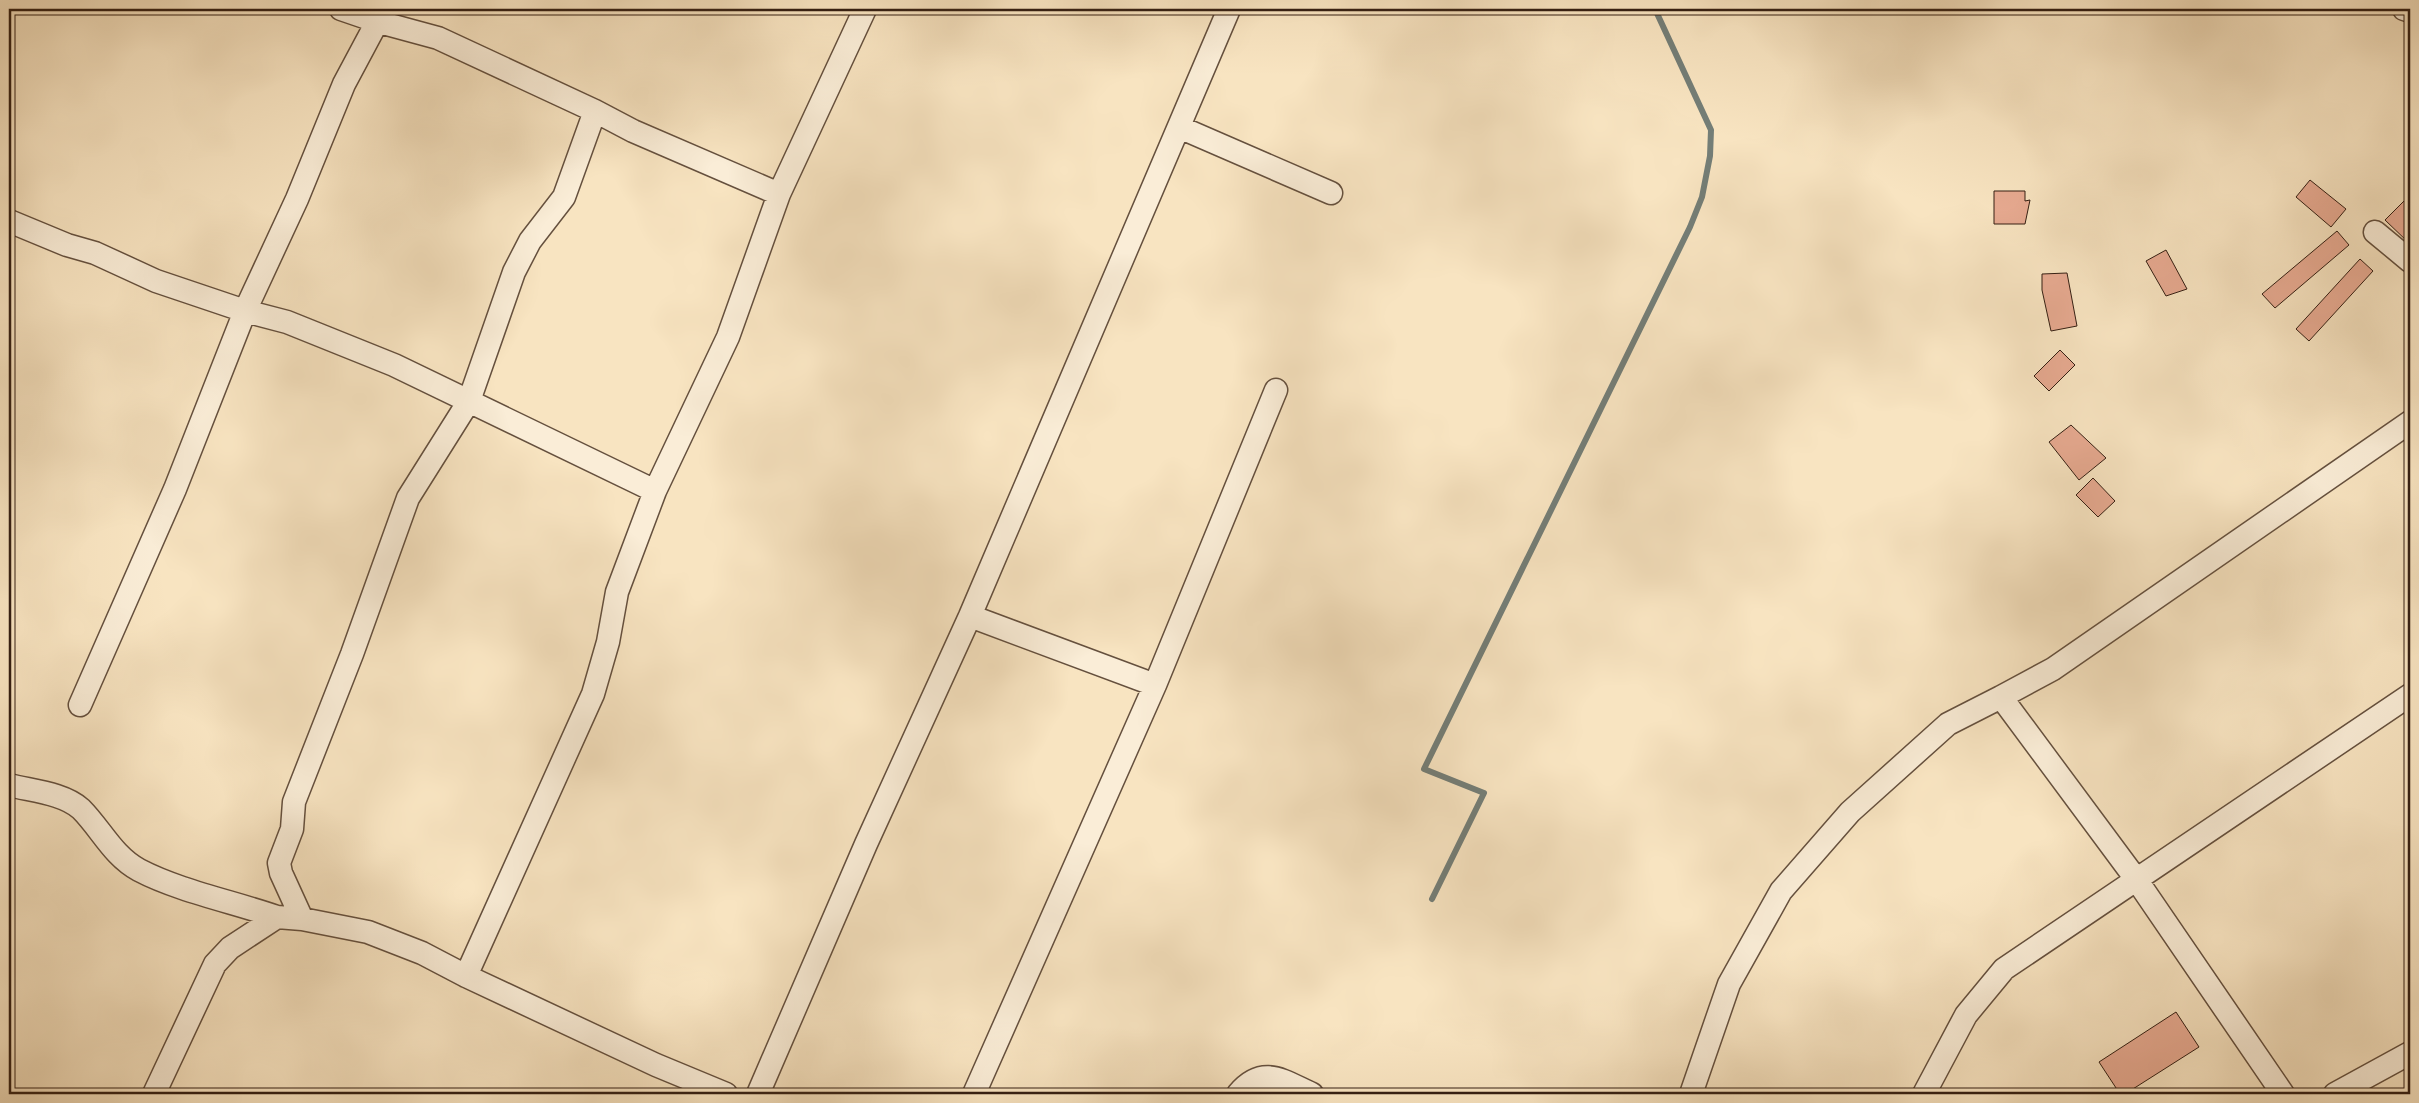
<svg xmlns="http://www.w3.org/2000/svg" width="2419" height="1103" viewBox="0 0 2419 1103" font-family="'Gentium Book Plus',serif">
  <rect width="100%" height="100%" fill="#f8e4c1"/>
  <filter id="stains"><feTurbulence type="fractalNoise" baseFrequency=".004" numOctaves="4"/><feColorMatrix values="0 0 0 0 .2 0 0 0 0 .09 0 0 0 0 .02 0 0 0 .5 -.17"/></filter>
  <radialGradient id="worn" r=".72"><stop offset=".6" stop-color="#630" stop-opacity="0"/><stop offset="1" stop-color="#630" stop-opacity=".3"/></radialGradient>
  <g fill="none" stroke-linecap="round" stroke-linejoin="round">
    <path stroke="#747e77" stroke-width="6" d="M1432,899L1484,793L1424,769L1690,227L1702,197L1710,156L1711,130L1655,9"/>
  </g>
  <path fill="#e7aa91" stroke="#341f13" d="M2310,180L2346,209L2331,227L2296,197Z
    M1994,191H2025V201L2030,200L2025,224H1994Z
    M2410,195V244L2385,220Z
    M2337,231L2349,245L2275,308L2262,294Z
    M2166,250L2187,289L2166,296L2146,261Z
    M2360,259L2373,271L2309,341L2296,329Z
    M2067,273L2077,326L2051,331L2042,290V274Z
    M2060,350L2075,365L2049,391L2034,376Z
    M2071,425L2106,458L2079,480L2049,442Z
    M2093,478L2115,501L2098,517L2076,495Z
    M2176,1012L2199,1047L2125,1094H2120L2099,1062Z"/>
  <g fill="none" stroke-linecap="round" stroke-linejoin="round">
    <defs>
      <path id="minor" d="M341,9L379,22L438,38L595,111
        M2404,9L2410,11
        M1179,127L1331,193
        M9,221L67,245L95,253L156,281L245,311L287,322L394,365L655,491
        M2375,232L2410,261
        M970,616L1155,685
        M80,705L175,489L245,311L297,199L344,84L384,9
        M9,785C32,791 63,793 81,809C101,829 113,856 139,870C179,891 234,902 277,917
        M302,919L281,873L279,863L292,829L294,802L352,654L408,498L469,401L514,272L530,241L564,197L595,111L633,131L779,194
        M466,976L593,694L608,642L617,592L655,491L728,337L779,194L865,9
        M154,1094L215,964L230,948L277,917L302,919L368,932L422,953L466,976L656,1065L726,1094
        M758,1094L866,844L970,616L1229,9
        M974,1094L1155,685L1276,390
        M1238,1094C1263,1064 1283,1081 1312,1094
        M1691,1094L1729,984L1781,891L1850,812L1948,724L2001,697
        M1924,1094L1966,1015L2004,969L2410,695
        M2283,1094L2136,879L2001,697L2053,669L2410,422
        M2335,1094L2410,1053"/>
    </defs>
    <use href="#minor" stroke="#65503e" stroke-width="25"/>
    <use href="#minor" stroke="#faedd7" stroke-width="22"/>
  </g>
  <rect width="2419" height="1103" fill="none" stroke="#f8e4c1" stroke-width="30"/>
  <rect x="10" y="10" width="2399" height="1083" fill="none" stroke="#341f13" stroke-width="2.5"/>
  <rect x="15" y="15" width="2389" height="1073" fill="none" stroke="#341f13"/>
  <rect width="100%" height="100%" filter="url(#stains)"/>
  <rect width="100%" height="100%" fill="url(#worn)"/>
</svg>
